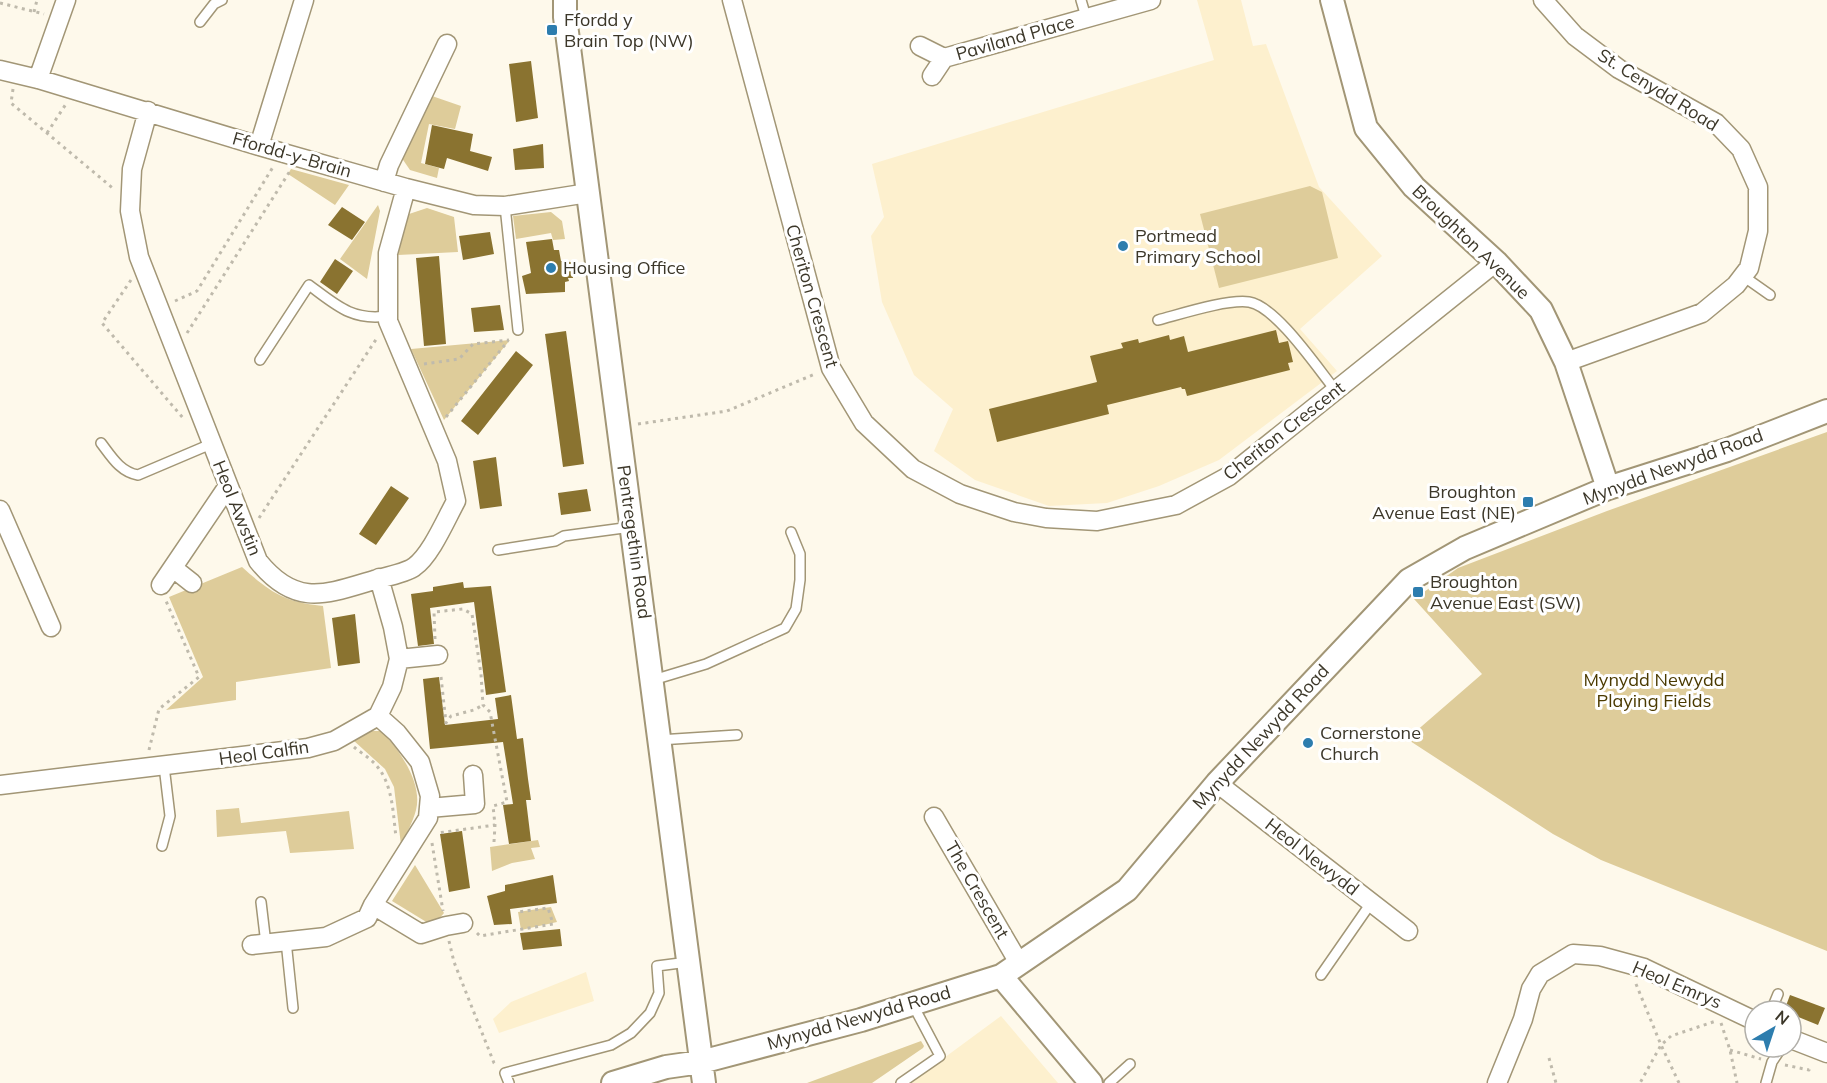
<svg xmlns="http://www.w3.org/2000/svg" width="1827" height="1083" viewBox="0 0 1827 1083" font-family="Mulish,sans-serif">
  <rect width="100%" height="100%" fill="#fef9eb"/>
  <path fill="#fdf0ce" d="M1197,0H1241L1253,46L1266,44L1319,187L1382,256L1300,329L1337,371L1219,460L1159,486L1107,503L1049,506L975,480L934,451L953,409L914,375L882,302L871,236L884,217L872,164L1214,60Z
    M586,972L594,1001L499,1033L493,1019L511,1002Z
    M1001,1016L1058,1083H910Z"/>
  <path fill="#decc9a" d="M432,96L461,106L455,129L429,124L421,163L439,168L437,178L410,170L399,154Z
    M291,169L349,185L335,205L288,174Z
    M1310,186L1322,192L1338,258L1219,288L1200,214Z
    M378,205L380,211L367,279L340,259Z
    M427,208L454,217L458,252L398,255L406,215Z
    M551,212L562,221L565,239L553,240L551,233L516,239L513,216Z
    M510,340L444,420L411,349Z
    M1827,432V951L1601,860L1553,834L1407,739L1482,674L1414,599L1458,568L1607,511Z
    M242,567C270,592 284,602 323,606L331,668L236,682V700L166,710L203,677L169,597Z
    M368,731H381C399,749 423,783 416,810C413,822 406,834 401,845L394,787L385,769L353,740Z
    M239,808L241,823L349,811L354,849L290,853L286,831L217,837L216,810Z
    M538,840L540,847L531,848L535,859L512,863L492,871L490,847Z
    M415,865L444,913L438,920L428,923L392,901Z
    M551,907L557,922L521,930L518,912Z
    M921,1041L924,1046L923,1048L872,1083H807Z"/>
  <path fill="#8a7330" d="M531,61L538,118L516,122L509,64Z
    M432,125L473,134L470,151L492,157L488,171L447,158L444,169L425,164Z
    M543,144L544,168L515,170L513,149Z
    M342,207L365,222L352,240L328,225Z
    M490,232L494,254L463,260L459,236Z
    M552,239L554,250H559L561,261L571,262L573,278H568L569,281L565,282V292L526,294L522,276L531,273L526,242Z
    M439,256L446,344L424,346L416,258Z
    M335,259L353,271L337,294L320,282Z
    M500,305L504,330L474,332L471,308Z
    M1276,330L1279,343L1288,341L1293,362L1288,363L1290,370L1187,396L1185,389H1182L1181,387L1107,405L1109,414L997,442L989,409L1097,382L1090,356L1123,348L1121,343L1138,339L1139,343L1169,335L1170,340L1184,336L1188,352Z
    M566,331L584,464L563,467L545,334Z
    M516,351L533,365L478,435L461,421Z
    M496,457L502,506L480,509L473,461Z
    M391,486L409,498L376,545L359,534Z
    M587,489L591,511L561,515L558,493Z
    M463,582L464,588L491,586L506,692L486,695L474,602L430,608L434,644L418,646L411,594L433,591V587Z
    M355,614L360,663L338,666L332,618Z
    M439,677L445,725L498,719L495,698L511,695L517,739L523,738L528,779L531,800H526L531,841L509,844L503,805L513,804L503,742L430,749L423,679Z
    M462,831L470,888L449,892L440,834Z
    M553,875L557,903L510,909L512,924L494,925L487,896L505,891V885Z
    M560,929L562,946L523,950L520,933Z
    M1790,995L1825,1008L1818,1025L1791,1014V1011H1784Z"/>
  <g fill="none" stroke-linecap="round" stroke-linejoin="round">
    <defs>
      <path id="service" d="M1081,0L1086,17
        M200,22L214,4L222,0
        M505,206L518,330
        M1743,276L1770,295
        M1158,320C1181,314 1227,299 1249,302C1276,306 1318,369 1336,391
        M260,360L309,285C336,305 352,321 387,316
        M101,443C111,456 120,472 138,475L211,444
        M498,550L555,541L564,536L631,527
        M653,680L706,664L785,628L796,609L800,580V554L791,532
        M659,740L737,735
        M162,846L170,816L164,766
        M261,902L266,944
        M286,941L293,1008
        M1321,975L1371,903
        M1771,1011L1778,994
        M509,1083L505,1073L611,1045L631,1033L650,1013L659,993L657,966L688,962
        M901,1083L940,1056L913,1005
        M1109,1083L1130,1064
        M1766,1083L1772,1062L1782,1047"/>
      <path id="minor" d="M732,0L831,368L864,423L913,469L960,494L1014,512L1046,518L1097,521L1176,505L1229,476L1496,262
        M1543,0L1575,36L1619,69L1716,123L1741,149L1758,187V231L1749,268L1736,285L1702,313L1566,362
        M920,46L944,58
        M0,70L38,79L259,146L406,188L474,205L505,206L588,193
        M932,76L944,58L1151,0
        M38,79L66,0
        M148,111L132,169L130,211L139,257L258,561C295,607 324,595 374,580C385,577 406,573 414,567C431,555 446,519 456,501L447,461L388,321V253L406,188
        M259,146L304,0
        M384,182L389,165L447,44
        M0,510L51,627
        M173,568L192,583
        M161,585L228,486
        M399,659L438,655
        M1217,783L1408,931
        M0,785L308,748L334,741L378,716L392,687L399,659L393,627L379,578
        M429,808L475,804L473,775
        M934,817L1019,963
        M373,905L421,934L446,926L463,923
        M252,945L326,937L367,918L373,905L428,818L430,796L420,762L397,733L378,716
        M1791,1039L1827,1053
        M1497,1083L1523,1019L1531,989L1540,974L1573,954L1600,956L1644,968L1755,1021"/>
      <path id="tertiary" d="M565,0V17L704,1083
        M1332,0L1366,128L1414,187L1496,262L1541,310L1566,362L1608,488
        M1001,976L1091,1083
        M613,1083L666,1067L701,1062L861,1020L1001,976L1127,890L1217,783L1409,580L1465,548L1608,488L1727,450L1827,411"/>
    </defs>
    <use href="#service" stroke="#a29676" stroke-width="12"/>
    <use href="#minor" stroke="#a29676" stroke-width="21"/>
    <use href="#tertiary" stroke="#a29676" stroke-width="26"/>
    <path stroke="#bfbaac" stroke-width="3" stroke-dasharray="3 4.5" stroke-linecap="butt" d="M0,3L44,14
      M34,12L37,0
      M13,89L11,103L115,190
      M47,133L66,104
      M131,280L102,323L183,418
      M175,301L197,291L273,167
      M187,333L290,171
      M424,364L459,359L473,344L509,340
      M446,417L508,341
      M638,424L727,411L815,374
      M259,518L377,338
      M435,639L434,612L463,609L472,614L481,674L483,705L490,712L507,802L493,806L495,825L438,833
      M441,677L446,723L451,716L474,710L483,705
      M354,747C361,753 370,758 376,765C393,784 393,814 396,837
      M149,750L159,709L199,677L166,601
      M494,842L495,825
      M432,843L443,911
      M477,933L480,936L553,924L548,908L518,912
      M449,941L454,962L494,1063L497,1066
      M1636,984L1661,1045L1640,1083
      M1721,1023L1730,1050L1737,1083
      M1730,1050L1761,1059
      M1549,1058L1556,1083
      M1785,1065L1809,1070L1811,1065
      M1679,1083L1661,1045L1671,1036L1716,1021"/>
    <use href="#service" stroke="#fff" stroke-width="9"/>
    <use href="#minor" stroke="#fff" stroke-width="18"/>
    <use href="#tertiary" stroke="#fff" stroke-width="22"/>
  </g>
  <g fill="#2d7dae" stroke="#fff" stroke-width="2">
    <rect x="546" y="24" width="12" height="12" rx="3"/>
    <circle cx="1123" cy="246" r="6"/>
    <circle cx="551" cy="268" r="6"/>
    <rect x="1522" y="496" width="12" height="12" rx="3"/>
    <rect x="1412" y="586" width="12" height="12" rx="3"/>
    <circle cx="1308" cy="743" r="6"/>
  </g>
  <g text-anchor="middle" stroke-width="6" stroke-linejoin="round" paint-order="stroke">
    <g font-size="18" fill="#3c3729" stroke="#fff" text-anchor="start">
      <text x="564" y="26">Ffordd y<tspan x="564" dy="21">Brain Top (NW)</tspan></text>
      <text x="1135" y="242">Portmead<tspan x="1135" dy="21">Primary School</tspan></text>
      <text x="563" y="274">Housing Office</text>
      <text x="1516" y="498" text-anchor="end">Broughton<tspan x="1516" dy="21">Avenue East (NE)</tspan></text>
      <text x="1430" y="588">Broughton<tspan x="1430" dy="21">Avenue East (SW)</tspan></text>
      <text x="1320" y="739">Cornerstone<tspan x="1320" dy="21">Church</tspan></text>
    </g>
    <g font-size="18" fill="#3c3729" stroke="#fff">
      <text transform="translate(1015 38) rotate(-16)" y="6">Paviland Place</text>
      <text transform="translate(1658 90) rotate(32)" y="6">St. Cenydd Road</text>
      <text transform="translate(292 155) rotate(16)" y="6">Ffordd-y-Brain</text>
      <text transform="translate(1471 242) rotate(44)" y="6">Broughton Avenue</text>
      <text transform="translate(812 296) rotate(74)" y="6">Cheriton Crescent</text>
      <text transform="translate(1284 431) rotate(-38)" y="6">Cheriton Crescent</text>
      <text transform="translate(1673 467) rotate(-20)" y="6">Mynydd Newydd Road</text>
      <text transform="translate(237 508) rotate(68)" y="6">Heol Awstin</text>
      <text transform="translate(634 542) rotate(82)" y="6">Pentregethin Road</text>
      <text transform="translate(1261 737) rotate(-47)" y="6">Mynydd Newydd Road</text>
      <text transform="translate(264 753) rotate(-8)" y="6">Heol Calfin</text>
      <text transform="translate(1312 857) rotate(38)" y="6">Heol Newydd</text>
      <text transform="translate(977 890) rotate(60)" y="6">The Crescent</text>
      <text transform="translate(1677 985) rotate(23)" y="6">Heol Emrys</text>
      <text transform="translate(859 1018) rotate(-16)" y="6">Mynydd Newydd Road</text>
    </g>
    <g font-size="18" fill="#4b3a01" stroke="#fff">
      <text x="1654" y="686">Mynydd Newydd<tspan x="1654" dy="21">Playing Fields</tspan></text>
    </g>
  </g>
  <g transform="translate(1773 1029) rotate(39)"><circle r="28" fill="#ffffff" stroke="#b1afa9" stroke-width="1.5"/>
  <path d="M0-4.5L10 22L0 15L-10 22Z" fill="#2d7dae"/>
  <text y="-9" font-size="16" font-weight="bold" text-anchor="middle" fill="#3c3729">N</text>
  </g>
</svg>
